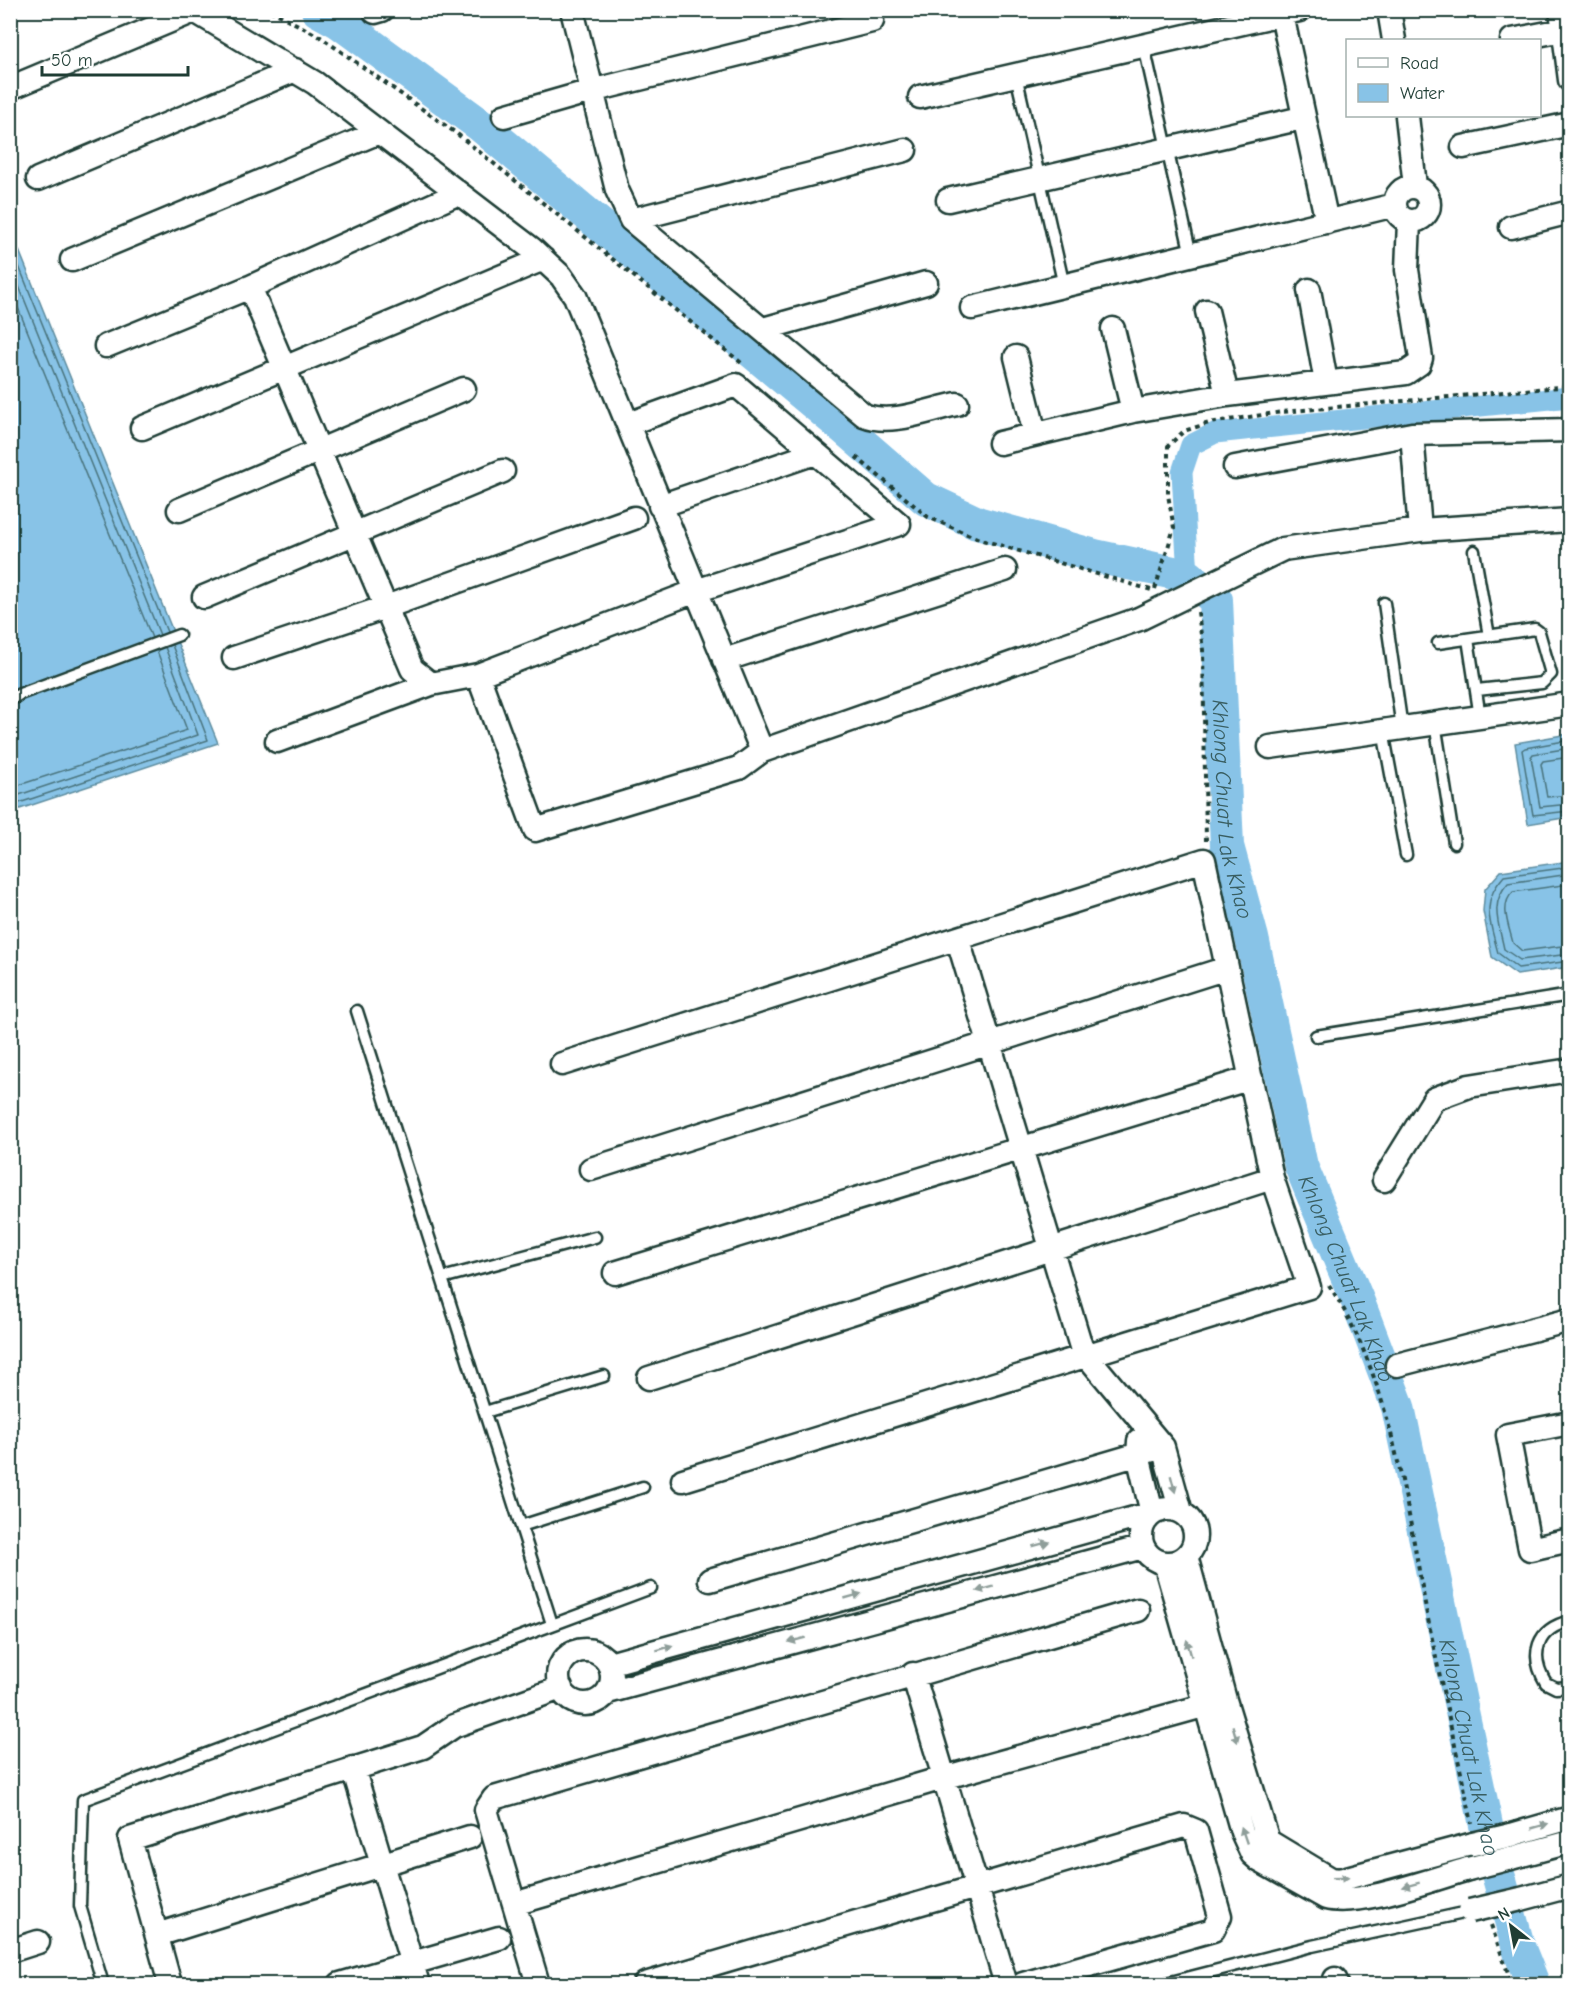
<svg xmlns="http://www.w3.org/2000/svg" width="1580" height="1995" viewBox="0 0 1580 1995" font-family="'Comic Neue',sans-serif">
  <rect width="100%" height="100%" fill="#fff"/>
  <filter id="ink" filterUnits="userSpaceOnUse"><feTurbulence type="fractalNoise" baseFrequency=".0167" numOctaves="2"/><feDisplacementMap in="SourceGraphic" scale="12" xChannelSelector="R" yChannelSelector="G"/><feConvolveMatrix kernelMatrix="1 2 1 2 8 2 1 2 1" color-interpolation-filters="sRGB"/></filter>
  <g filter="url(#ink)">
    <path fill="#88c3e7" stroke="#5e8d9f" stroke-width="1.5" d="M10,228L218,743L11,812H10Z
      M1569,734V817L1528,824L1515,743Z
      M1569,861V967L1517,975L1492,957L1483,911L1485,889L1501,871Z"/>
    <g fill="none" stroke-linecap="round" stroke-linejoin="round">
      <path stroke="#49737c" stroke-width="1.5" d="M10,244L167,632
        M10,264L160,635
        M10,288L152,638
        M1570,740L1525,748L1522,750L1533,815L1570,811
        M1570,748L1533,754L1531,757L1540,807L1570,804
        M1570,757L1543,761L1541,764L1547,797L1570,795
        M10,788L187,730L157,651
        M10,798L198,735L165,647
        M10,806L208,740L172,645
        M1570,867L1504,876C1480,902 1490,922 1498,953L1518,968L1570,961
        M1570,874L1508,883C1489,904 1499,924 1504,949L1520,960L1570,954
        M1570,884L1513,892C1499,905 1509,926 1513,943L1522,951L1570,945"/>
      <path stroke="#88c3e7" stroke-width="21" d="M1188,576L1182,472L1191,445L1215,433L1570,397"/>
      <path stroke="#88c3e7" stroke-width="34" id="s1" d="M318,10L338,21L479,124L844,428L926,499L977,523L1095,556L1188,576L1216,600L1227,846L1252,938L1301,1166L1358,1302L1398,1407L1491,1849L1519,1949L1533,1984"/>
      <defs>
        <path id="lane" d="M1144,46L1191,255
          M1016,75L1064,286
          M1474,551L1489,636
          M1384,603L1402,728
          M1468,639L1480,717
          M1438,643L1535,629L1539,632L1551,674L1542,683L1477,690
          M10,700L20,694L179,635
          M1435,723L1454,843
          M1383,731L1406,855
          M357,1011L552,1624
          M1316,1036L1570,995
          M442,1278L595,1237
          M485,1412L604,1376
          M521,1526L643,1487
          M1570,1621C1536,1629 1529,1655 1546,1683L1556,1688L1570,1687
          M103,1984L80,1906L83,1800L651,1588
          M1163,1984L1312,1946L1459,1914"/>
        <path id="street" d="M193,10L315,83L532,249L561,276L575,296L762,751L1139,619
          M572,10L617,190L631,220L864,415C891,426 928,410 957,404
          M1389,10L1394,40
          M1561,10L1570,80
          M375,12L382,10
          M1282,15L1327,222
          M1512,40L1563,30
          M10,88L194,11
          M920,97L1299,10
          M504,116L591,91L872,21
          M1407,116L1415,186
          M1463,147L1570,124
          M38,179L295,70
          M1395 204a17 17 0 1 1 34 0a17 17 0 1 1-34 0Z
          M948,200L1302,118
          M631,220L905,150
          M1511,227L1570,212
          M72,260L379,132
          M250,287L412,669L431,684L478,675L535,830L739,768L762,751
          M1309,290L1326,382
          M972,308L1395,205
          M1207,311L1227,395
          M763,329L926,283
          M1113,329L1133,411
          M106,346L250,287L459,193
          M1016,357L1035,434
          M142,428L543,259
          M1412,434L1420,530
          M1000,443L1133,411L1227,395L1406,373L1419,364L1421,358L1407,270L1409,221
          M1235,467L1412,434L1570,430
          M660,506L815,453
          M179,510L464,389
          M1283,549L1420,530L1570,520
          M204,597L503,471
          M234,658L386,607L634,518
          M724,660L1005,570
          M478,675L696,591L899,524L736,385L628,424
          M277,741L431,684
          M1270,747L1570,704
          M958,940L1082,1350L1163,1447L1181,1512
          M562,1064L1204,860L1272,1178L1309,1287L683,1480
          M591,1169L1227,968
          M1384,1180L1434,1099L1469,1086L1570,1070
          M615,1273L1251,1078
          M1397,1365L1570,1320
          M649,1378L1272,1178
          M1570,1423L1508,1435L1530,1549L1570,1540
          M1139,1441L1138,1455L1152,1513
          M1141 1536a27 27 0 1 1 54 0a27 27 0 1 1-54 0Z
          M1186,1556L1225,1700L1268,1841L1331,1879L1339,1880L1473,1844
          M1165,1563L1242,1832L1252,1854L1260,1861L1326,1898C1359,1907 1433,1879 1468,1869
          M710,1580L1163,1447
          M558 1677a27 27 0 1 1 54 0a27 27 0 1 1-54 0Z
          M609,1664L1159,1511
          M913,1674L1006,1984
          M608,1692L1143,1547
          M353,1768L418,1984
          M1511,1835L1570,1818
          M1511,1858L1570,1842
          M1521,1899L1570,1886
          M514,1904L943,1778L1225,1700
          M157,1935L470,1837
          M10,1951L38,1942
          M1335,1979L1337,1984
          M170,1984L130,1839L423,1747L454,1726L561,1688
          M340,1984L499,1938
          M538,1984L486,1810L494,1798L1138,1610
          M645,1984L1184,1826L1196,1831L1220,1916L1213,1930L1023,1984"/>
      </defs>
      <use href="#lane" stroke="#1f3d34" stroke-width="15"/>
      <use href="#street" stroke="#1f3d34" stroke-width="27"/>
      <path stroke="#1f3d34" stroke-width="4" stroke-dasharray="4.5 4.5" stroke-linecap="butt" d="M270,10L319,36L456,133L744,365
        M856,457L928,517L979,539L1151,590
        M1155,589L1174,528L1168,495V446L1184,431L1209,423L1282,412L1570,386
        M1198,612L1203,650L1206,841
        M1329,1285C1392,1381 1406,1504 1427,1614C1441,1684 1457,1754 1472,1823
        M1491,1925L1512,1984"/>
      <use href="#lane" stroke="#fff" stroke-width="10"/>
      <use href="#street" stroke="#fff" stroke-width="22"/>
      <defs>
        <path id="street-bridge" d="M1139,619L1283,549
          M1473,1844L1511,1835
          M1468,1869L1511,1858
          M1470,1911L1521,1899"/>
      </defs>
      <use href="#street-bridge" stroke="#1f3d34" stroke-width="27" stroke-linecap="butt"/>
      <use href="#street-bridge" stroke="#fff" stroke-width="22"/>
    </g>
    <defs><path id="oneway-solid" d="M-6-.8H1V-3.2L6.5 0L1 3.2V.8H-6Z" transform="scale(1.5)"/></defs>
    <g fill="#8f9e9a">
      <use href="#oneway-solid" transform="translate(1173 1484) rotate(75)"/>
      <use href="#oneway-solid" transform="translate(1041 1544) rotate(-15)"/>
      <use href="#oneway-solid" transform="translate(985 1589) rotate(165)"/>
      <use href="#oneway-solid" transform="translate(853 1596) rotate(-16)"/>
      <use href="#oneway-solid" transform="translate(797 1640) rotate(165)"/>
      <use href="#oneway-solid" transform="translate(665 1648) rotate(-16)"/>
      <use href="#oneway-solid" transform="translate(1189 1648) rotate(-106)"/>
      <use href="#oneway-solid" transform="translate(1235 1734) rotate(74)"/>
      <use href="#oneway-solid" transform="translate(1540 1826) rotate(-16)"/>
      <use href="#oneway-solid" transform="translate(1244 1835) rotate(-109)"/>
      <use href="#oneway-solid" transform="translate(1340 1878) rotate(-1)"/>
      <use href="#oneway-solid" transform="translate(1411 1885) rotate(165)"/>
    </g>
  </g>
  <g text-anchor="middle" stroke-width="4.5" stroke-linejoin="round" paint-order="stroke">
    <g font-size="22" font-style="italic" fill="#395e61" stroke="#fff">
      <text dy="8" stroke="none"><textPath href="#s1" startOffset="1302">Khlong Chuat Lak Khao</textPath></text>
      <text dy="8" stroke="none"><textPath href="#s1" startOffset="1788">Khlong Chuat Lak Khao</textPath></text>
      <text dy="8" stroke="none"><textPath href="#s1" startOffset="2274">Khlong Chuat Lak Khao</textPath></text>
    </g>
  </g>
  <rect width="1580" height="1995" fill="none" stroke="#fff" stroke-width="36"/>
  <rect x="18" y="18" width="1544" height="1959" fill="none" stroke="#1f3d34" stroke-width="2" filter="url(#ink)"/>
  <rect x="1346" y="39" width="195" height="78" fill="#ffffff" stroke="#a5b1ae" stroke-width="1.5"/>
  <rect x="1358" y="58" width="30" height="9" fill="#ffffff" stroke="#a5b1ae" stroke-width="1.5"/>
  <text x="1400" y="69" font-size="18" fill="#1f3d34">Road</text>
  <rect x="1358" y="84" width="30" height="18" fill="#88c3e7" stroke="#a5b1ae" stroke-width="1.5"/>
  <text x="1400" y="99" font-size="18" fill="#1f3d34">Water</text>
  <g transform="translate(1511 1926) rotate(329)" stroke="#ffffff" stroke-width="4.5" paint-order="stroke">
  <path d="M0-4.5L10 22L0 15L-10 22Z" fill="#1f3d34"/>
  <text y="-9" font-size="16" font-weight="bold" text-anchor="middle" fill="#1f3d34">N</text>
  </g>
  <path d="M42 66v9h146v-9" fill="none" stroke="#1f3d34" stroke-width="3"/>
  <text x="51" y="66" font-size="18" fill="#1f3d34" stroke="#ffffff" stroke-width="4.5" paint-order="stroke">50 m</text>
</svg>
